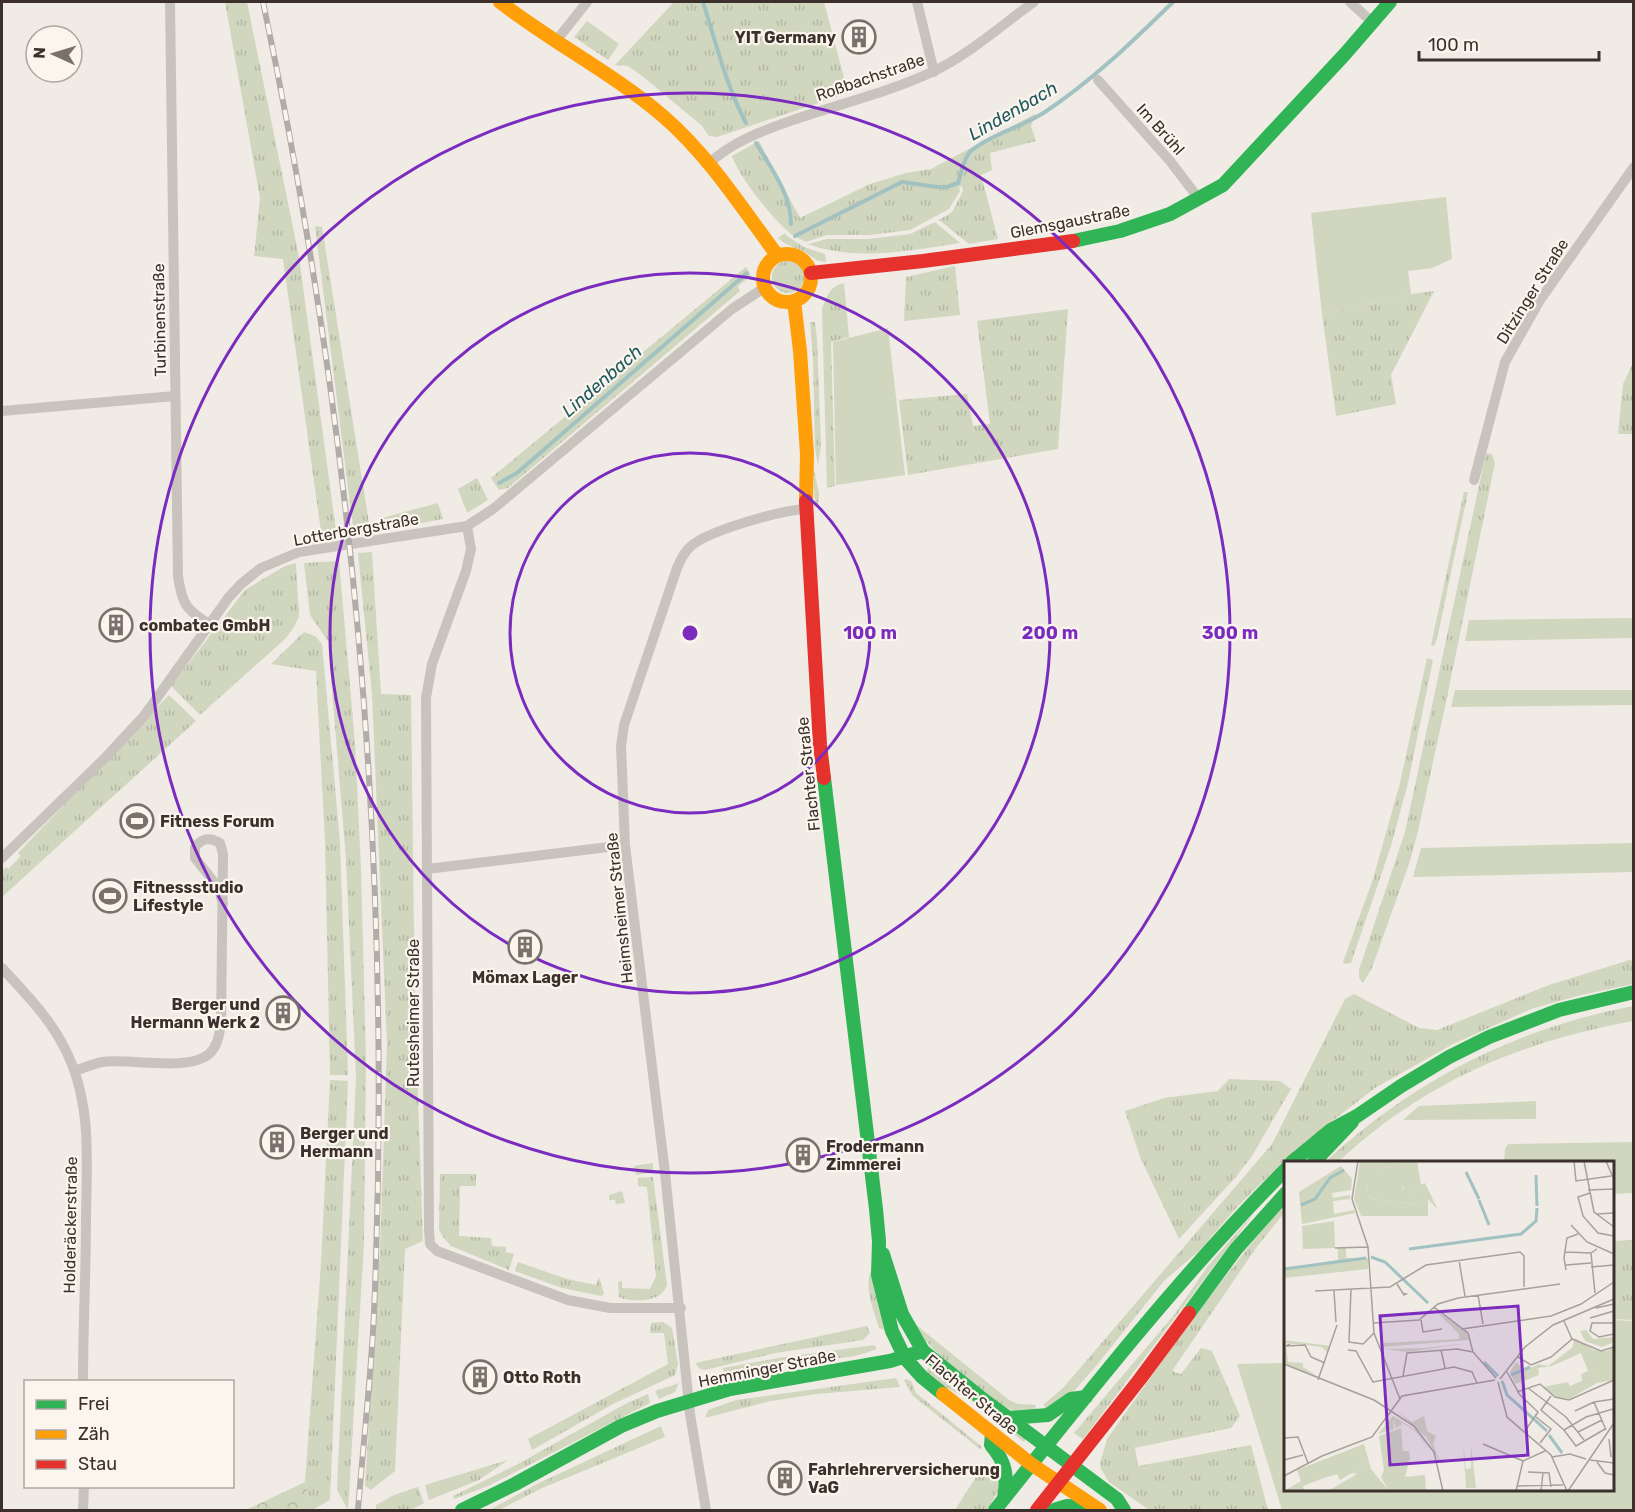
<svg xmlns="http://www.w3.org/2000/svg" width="1635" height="1512" viewBox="0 0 1635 1512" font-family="Rubik,sans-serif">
  <defs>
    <pattern id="grass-tufts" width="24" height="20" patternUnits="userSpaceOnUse" patternTransform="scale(1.5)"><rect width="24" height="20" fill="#d1d6bf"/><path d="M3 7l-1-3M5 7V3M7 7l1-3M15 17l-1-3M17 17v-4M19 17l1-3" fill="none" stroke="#b4b8a4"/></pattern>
    <pattern id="forest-crowns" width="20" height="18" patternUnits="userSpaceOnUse" patternTransform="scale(1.5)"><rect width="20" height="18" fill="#d1d6bf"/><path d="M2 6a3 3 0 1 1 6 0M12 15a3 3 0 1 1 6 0" fill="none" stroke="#b4b8a4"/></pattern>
  </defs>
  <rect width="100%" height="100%" fill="#f0ebe5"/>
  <path fill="url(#grass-tufts)" d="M225,2H247L299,257L337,538L322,539L283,259L254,256L260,198Z
    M674,2H824L848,93L726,134L717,137L709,136L701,125L641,75L628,66L615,65Z
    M587,21L619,44L608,60L574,37Z
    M1035,114L1031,126L1036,141L990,153L992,170L981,175L998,239L969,244L939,220L952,212L963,191L962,186L959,187L960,191L949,209L910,230L870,235H827L806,242C801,239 794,237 790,233C773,220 738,175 732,156L759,141L800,218L870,184L906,173L931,169Z
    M935,222L960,243C912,250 856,262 808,244L827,239H868L910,234Z
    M315,226L322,227L371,536L354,535Z
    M784,234L804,247L825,254L826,262C814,261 810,254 799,249C791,246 785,245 778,238Z
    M772 277a16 16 0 1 1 32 0a16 16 0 1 1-32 0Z
    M955,266L960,315L904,321L906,277Z
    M746,267L751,276L738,286L740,291L508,488L499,490L491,478Z
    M844,283L849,337L831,342L835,486L827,488L822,309C827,296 830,286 844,283Z
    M1434,291L1391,375L1396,404L1336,416L1322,314L1411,294Z
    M1068,309L1058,449L908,475L899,400L967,394L973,426L990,424L977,321Z
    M810,322H815L817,339L821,445L818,466L815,448L813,358Z
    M1633,363V434H1618L1623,384Z
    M1486,453L1492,454L1495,463L1445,707L1418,831L1410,861L1372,968L1363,983L1359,978V970L1405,832Z
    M813,465L819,494L818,504L815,507Z
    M477,478L488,500L467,513L458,489Z
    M1464,492H1468L1437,639L1434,646L1431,645Z
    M438,503L443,519L385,530L382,518Z
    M372,552L381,694L411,695L415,1010L423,1241L405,1249L395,1471L371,1490L365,1486L380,1249L387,1044L372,694L358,553Z
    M339,561L355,743L361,868L366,1062L364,1243L348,1510L337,1490L356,1077L346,860L328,641L310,615L304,563Z
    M296,563L299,616L294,627L285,639L200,715L171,686L245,590L285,566Z
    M304,632L315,636L322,644L340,842L348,1075H330L325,842L316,671L271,664Z
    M1427,658L1433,660L1408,783L1391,846L1351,963L1345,964L1343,962L1373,879L1400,783Z
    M169,695L196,721L2,897V871L6,867L8,869L21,856L18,853Z
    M1633,959V984L1577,996L1531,1009L1453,1044L1375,1088L1296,1149L1237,1207L1200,1250L1164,1281L1096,1366L1066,1400L1045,1410L1044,1404L1063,1388L1272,1144L1345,999L1354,994L1419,1028L1437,1030L1549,985Z
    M1633,1006V1021C1519,1042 1424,1082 1338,1162H1325C1414,1080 1514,1029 1633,1006Z
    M1229,1079L1280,1081L1291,1089L1252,1156L1235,1178L1179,1239L1140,1157L1125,1111L1164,1098L1218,1091Z
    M330,1080L348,1081L330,1500L312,1510L305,1482L321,1263Z
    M653,1163V1172L636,1175L634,1166Z
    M440,1174H476V1186H460L459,1236L491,1238L492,1246L506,1247V1252L514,1254L509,1270L451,1246L443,1237L439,1230Z
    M653,1177L667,1285C666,1288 664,1291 662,1293C654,1302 629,1302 619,1297L618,1282L622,1281V1288L650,1289L656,1276L647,1187L638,1186V1178Z
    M622,1191L625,1203L616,1204L615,1200H609V1195Z
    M1285,1202V1212L1256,1248L1172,1371L1181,1374L1201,1348L1212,1351L1240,1416L1231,1428L1135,1448L1138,1466L1251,1445L1268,1510H1149L1109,1482L1101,1469L1100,1464L1107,1439L1187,1326L1250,1245Z
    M1255,1212L1083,1439L1074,1433L1174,1315L1208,1266Z
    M1633,1240V1320L1613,1319V1241Z
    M518,1262L567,1279L596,1285L599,1277L604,1294L601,1296L562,1288L515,1271Z
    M873,1267L885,1330L879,1328C874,1311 862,1284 873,1267Z
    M663,1322L672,1328L678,1364L675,1375L613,1404L532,1450L528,1439L668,1364L664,1333H650L651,1323Z
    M915,1324L1009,1400L1018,1404L1035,1405L1036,1411C1028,1411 1019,1412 1012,1410C992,1404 919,1342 915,1324Z
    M867,1326L870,1333L863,1340L775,1353L705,1370L700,1369L695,1363Z
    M874,1345L877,1349C864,1354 850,1358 836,1358C818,1358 791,1353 777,1366L725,1377L723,1368L778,1358Z
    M929,1368L1026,1438L1024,1442L973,1402L937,1382L926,1371Z
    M896,1378L900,1387L816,1394L771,1401L705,1418L708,1410L736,1400Z
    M906,1379L911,1381L916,1393L982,1447L980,1449L913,1396L904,1380Z
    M679,1383L675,1392L659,1399L655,1391Z
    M648,1394L650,1403L488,1486L454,1499L453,1496L518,1464L627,1403Z
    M661,1426L665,1437L540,1489L499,1510H489L537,1484Z
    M508,1460L479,1480L429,1500L425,1485Z
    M985,1463L990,1479H1000L998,1491L987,1510H955Z
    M418,1487L424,1503L411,1510H376V1505L394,1495Z"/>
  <path fill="url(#forest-crowns)" d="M305,1482L312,1510H246Z"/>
  <path fill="#d1d6bf" d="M1446,197L1452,259L1432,268L1408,271L1411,294L1322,314L1311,213Z
    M888,328L905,475L836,485L833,342Z
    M1633,618V638L1465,641L1469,620Z
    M1455,690H1633V705L1451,707Z
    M1633,843V872L1413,877L1421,848Z
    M1536,1101V1119L1403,1120L1419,1106Z
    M1633,1142V1193L1613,1194L1612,1162H1504L1505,1149L1508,1144Z
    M1613,1320L1633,1321V1510H1282L1237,1364L1285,1363L1286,1490H1612Z"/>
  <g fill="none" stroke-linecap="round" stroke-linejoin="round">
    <path stroke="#a1c2c1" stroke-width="4" d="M703,2C716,43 726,85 746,123
      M756,143C771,168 791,194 791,224
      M795,236L902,182L937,187H947L958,183C961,174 964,156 972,150C994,133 1022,127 1045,112C1092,81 1133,41 1173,2
      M499,483L517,473L747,273"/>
    <path stroke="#c9c3be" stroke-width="10" d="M170,2L178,576C182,605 186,609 210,625
      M917,2L934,72
      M1350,2L1372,22
      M556,41L587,2
      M1098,80L1170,161L1199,199
      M708,164C733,141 762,131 793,120C839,104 887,93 932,72C966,57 1003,24 1034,2
      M2,411L175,396
      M1474,480L1505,362L1540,300L1634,167
      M467,526L471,549L466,571L432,664L426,698L429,1230L430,1244L437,1251L568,1300L610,1308H681
      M2,858L104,759L144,716L229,597L241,584L261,568L299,552L467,526L493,509L732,309L764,288
      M427,869L625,845
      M2,968C24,992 49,1017 64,1047C92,1100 87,1159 86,1217C86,1272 83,1327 83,1382
      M75,1071C83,1068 93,1064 102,1062C129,1058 188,1072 209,1054C218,1046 219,1035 221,1024L223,854L220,843C210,837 202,838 195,847V858L218,887L223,904
      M83,1510L84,1486
      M706,1510L690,1414L665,1173L625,845L621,746L624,725L677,568C680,561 684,553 689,548C705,531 782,510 807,509"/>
    <path stroke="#30b455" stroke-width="14" d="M1073,241L1120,231L1170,214L1223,185L1345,54L1390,2
      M824,778L876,1209L879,1241L878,1275L892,1331L905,1358L922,1377L943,1394
      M1292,1162L1331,1130L1357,1116L1401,1086L1449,1057L1489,1037L1559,1010L1634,992
      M1314,1162L1352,1122
      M883,1254L902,1314L923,1351L980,1397L1117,1499L1124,1510
      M1189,1313L1236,1249L1286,1193
      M1009,1418L1048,1415L1071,1399L1086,1397
      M992,1434L991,1445C1006,1462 1008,1476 1004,1498
      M462,1510L515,1484L621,1426L657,1411L730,1389L890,1361L923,1351
      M995,1510C1088,1393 1181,1275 1286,1169
      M1054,1510L1067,1506L1093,1507"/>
    <path stroke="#ff9f0a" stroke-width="14" d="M500,2C553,43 614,74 664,117C709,156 742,208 777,255
      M763 278a24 24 0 1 1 48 0a24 24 0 1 1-48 0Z
      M794,301L800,351L807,454L806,501
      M943,1394L1031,1464L1100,1510"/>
    <path stroke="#e5322d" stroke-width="14" d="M811,273L923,261L1073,241
      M806,501L820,745L824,778
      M1037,1510L1140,1379L1189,1313"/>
    <defs>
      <path id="rail" d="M263,2C354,432 393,873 374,1313C371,1379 363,1445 358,1510"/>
    </defs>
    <use href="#rail" stroke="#b1aca8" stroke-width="6"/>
    <use href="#rail" stroke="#fbf5ee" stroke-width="4" stroke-dasharray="11" stroke-linecap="butt"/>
  </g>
  <g fill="none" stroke="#7b2cbf" stroke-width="3">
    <circle cx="690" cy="633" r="180"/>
    <circle cx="690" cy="633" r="360"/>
    <circle cx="690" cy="633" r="540"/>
  </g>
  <defs>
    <symbol id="building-ring" viewBox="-11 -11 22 22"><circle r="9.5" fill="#fbf5ee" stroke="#7a716c" stroke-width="1.5"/><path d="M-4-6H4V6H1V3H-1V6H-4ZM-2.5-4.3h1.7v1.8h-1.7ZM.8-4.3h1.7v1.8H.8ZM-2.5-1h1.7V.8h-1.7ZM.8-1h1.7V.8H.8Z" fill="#7a716c"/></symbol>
    <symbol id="stadium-ring" viewBox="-11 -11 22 22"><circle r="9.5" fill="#fbf5ee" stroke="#7a716c" stroke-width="1.5"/><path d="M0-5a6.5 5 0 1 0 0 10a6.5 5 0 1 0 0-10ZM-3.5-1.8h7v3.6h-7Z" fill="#7a716c"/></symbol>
  </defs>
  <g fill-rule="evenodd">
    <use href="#building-ring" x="840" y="18" width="38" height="38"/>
    <use href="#building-ring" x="97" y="606" width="38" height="38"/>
    <use href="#stadium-ring" x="118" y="802" width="38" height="38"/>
    <use href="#stadium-ring" x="91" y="877" width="38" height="38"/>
    <use href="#building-ring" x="506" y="928" width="38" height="38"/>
    <use href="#building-ring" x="264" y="994" width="38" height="38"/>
    <use href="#building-ring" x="258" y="1123" width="38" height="38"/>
    <use href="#building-ring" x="784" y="1136" width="38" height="38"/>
    <use href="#building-ring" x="461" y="1358" width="38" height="38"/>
    <use href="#building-ring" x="766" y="1459" width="38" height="38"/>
  </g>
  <g text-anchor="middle" stroke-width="4.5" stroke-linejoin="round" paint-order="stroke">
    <g font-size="16" font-weight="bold" fill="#3b302b" stroke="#fbf5ee" text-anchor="start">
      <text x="836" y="43" text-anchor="end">YIT Germany</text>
      <text x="139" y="631">combatec GmbH</text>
      <text x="160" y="827">Fitness Forum</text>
      <text x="133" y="893">Fitnessstudio<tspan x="133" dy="18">Lifestyle</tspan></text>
      <text x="525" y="983" text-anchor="middle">Mömax Lager</text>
      <text x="260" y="1010" text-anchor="end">Berger und<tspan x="260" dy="18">Hermann Werk 2</tspan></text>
      <text x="300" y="1139">Berger und<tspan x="300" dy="18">Hermann</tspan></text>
      <text x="826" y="1152">Frodermann<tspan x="826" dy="18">Zimmerei</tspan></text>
      <text x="503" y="1383">Otto Roth</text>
      <text x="808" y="1475">Fahrlehrerversicherung<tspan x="808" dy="18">VaG</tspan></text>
    </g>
    <g font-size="16" fill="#3b302b" stroke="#fbf5ee">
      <text transform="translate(870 77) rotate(-19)" y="6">Roßbachstraße</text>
      <text transform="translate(1161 129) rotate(48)" y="6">Im Brühl</text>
      <text transform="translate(1070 221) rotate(-11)" y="6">Glemsgaustraße</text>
      <text transform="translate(1532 291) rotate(-58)" y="6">Ditzinger Straße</text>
      <text transform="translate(159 320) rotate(-91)" y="6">Turbinenstraße</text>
      <text transform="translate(356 529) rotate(-10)" y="6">Lotterbergstraße</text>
      <text transform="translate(808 774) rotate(-96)" y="6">Flachter Straße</text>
      <text transform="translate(619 908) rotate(-96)" y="6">Heimsheimer Straße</text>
      <text transform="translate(413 1013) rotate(-90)" y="6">Rutesheimer Straße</text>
      <text transform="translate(70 1225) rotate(-89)" y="6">Holderäckerstraße</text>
      <text transform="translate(767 1368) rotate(-11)" y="6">Hemminger Straße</text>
      <text transform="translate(972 1394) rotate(40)" y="6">Flachter Straße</text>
    </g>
    <g font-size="18" font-style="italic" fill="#1f5a5e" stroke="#fbf5ee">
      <text transform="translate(1013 111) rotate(-30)" y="6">Lindenbach</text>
      <text transform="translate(602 381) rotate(-41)" y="6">Lindenbach</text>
    </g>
  </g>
  <g transform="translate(1284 1161)">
    <rect width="330" height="330" fill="#f0ebe5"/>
    <path d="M111,4L120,30L124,32L128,24L133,43L85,38L83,25L94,9ZM57,5L68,18L67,29L48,32L49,37L66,34V38L49,40L50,53L70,49L71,52L18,63L15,31ZM50,60L51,87L19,88L18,65ZM54,87H62V97H84V108L0,117V108L54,99ZM150,148L182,171L185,179L98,186L100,182L175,178V173ZM291,177L310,189L323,190L330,186V219L313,222L309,208L304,210L297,192L268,205L254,207L255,214L231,223L226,211L232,201L241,209L255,203L264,205L288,187ZM0,179L47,185H43L46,186L43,191L38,186L2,182L4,201L19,202V206L33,215L0,203ZM186,182L123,191L100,188L141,187ZM119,237L112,249L128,261L140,255L143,270L152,275L149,283L159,307L143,277L112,249ZM109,255L132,269L147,290L131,270L117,261L118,264L112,267L109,258L110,268L94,273Z" fill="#d1d6bf"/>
    <path d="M76,0H133L137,24L141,22L154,49L144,38V55H77L70,38ZM110,4V11L120,27L117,34H122L128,25L133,43L85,38L83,25L93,17L94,9ZM87,308L105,330H44L73,313L68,312Z" fill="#d1d6bf" fill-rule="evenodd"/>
    <path d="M302,169L309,178L330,176V181L318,186L301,180L296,170ZM309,208L313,222L285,238L272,236L259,226L284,221L286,225L298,220L297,213ZM117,267L119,290H125L126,297L121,316L141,314L142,330H105L97,316L100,309L95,275ZM179,282L182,308L187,307V283L192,327H182ZM80,283L87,308L68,312L56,319L53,313L40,317L19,325L20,330H0L17,320L13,309Z" fill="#d1d6bf"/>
    <path fill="none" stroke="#a1c2c1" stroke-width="3" d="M182,11L195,38M252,14L253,45M195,39L205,64M17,44L31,38L46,17L60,9M125,88L237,73L252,60L253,47M87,96L101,101L144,142M0,108L82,97M200,201L214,215M227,214L246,206M218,220L223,234L263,270M265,274L278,292"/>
    <path fill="none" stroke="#a8a09b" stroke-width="1.5" d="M74,0L68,38L84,86L90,172L116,238M290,0L292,20L327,15M300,0L310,51L330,66M322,0L330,19M304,29L330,28M306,32L294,36L299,55L314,72L330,75M312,53L330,52M287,64L303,81L330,93M51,87L84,86M281,91L307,92L313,88M307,92L311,132M175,99L181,135M282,104L307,102M307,106L330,104M282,109L280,97L283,77L294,73M113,123L120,134L122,133L118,132M67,128L65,181L79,183L90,172M31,130L106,126L142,104L236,91L240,95V126M50,130L52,161M194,134L199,163M150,146L184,172L189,191L212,217M312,147L330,143M306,157L330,150M137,159L139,171L158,168M89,162L135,159L154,143L174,137L276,123M330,162H308L306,170L315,176L330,173M178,168L267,155L297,143L330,121M288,178L317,190L330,186M6,183L2,185L21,184L27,196L41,202M64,189L72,190L89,221L170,206L188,211L193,222M157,189L161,207M234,196L247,204L267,196L288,178L280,160M0,203L90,239L130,265L150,291L159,330M223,211L236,234L254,251L241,270M119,215L123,192L173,188L189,191M216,218L241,186L269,164L330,138M34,219L53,164M214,221L223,256L267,294L283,330M244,227L282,256L300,279M330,230V251M233,231L256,223L271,236L285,239L330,219M267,235L257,249L280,269L292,285L321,268M310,241L322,269M291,250L310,241L330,238M252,256L267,268L256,282M280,269L302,256L329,248M294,271L318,259M0,277L14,276L24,302M325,278L327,296M199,283L239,300M268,296L286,293L302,298M0,299L19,294M306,299L330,302M313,301L321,312L330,314M244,311L265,312L267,326M0,315L38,295L88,276L118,235L211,219M233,325L279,324M232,330L239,300L261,290M257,330L259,312M284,330L330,262"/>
    <path fill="#7b2cbf" fill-opacity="0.15" stroke="#7b2cbf" stroke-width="3" d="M234,145L244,294L106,304L96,155Z"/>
    <rect width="330" height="330" fill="none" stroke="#3b302b" stroke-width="3"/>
  </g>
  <circle cx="690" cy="633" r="9" fill="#7b2cbf" stroke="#fbf5ee" stroke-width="3"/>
  <g font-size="18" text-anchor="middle" font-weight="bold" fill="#7b2cbf" stroke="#fbf5ee" stroke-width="4.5" stroke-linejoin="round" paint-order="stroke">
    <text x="870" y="639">100 m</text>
    <text x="1050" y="639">200 m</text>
    <text x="1230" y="639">300 m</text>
  </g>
  <rect width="1635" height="1512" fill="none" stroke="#3b302b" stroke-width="6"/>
  <rect x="24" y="1380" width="210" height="108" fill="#fbf5ee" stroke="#aea6a0" stroke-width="1.5"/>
  <rect x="36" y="1400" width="30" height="9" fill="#30b455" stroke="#aea6a0" stroke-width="1.5"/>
  <text x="78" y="1410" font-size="18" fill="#3b302b">Frei</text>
  <rect x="36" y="1430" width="30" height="9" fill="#ff9f0a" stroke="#aea6a0" stroke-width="1.5"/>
  <text x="78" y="1440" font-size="18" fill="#3b302b">Zäh</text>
  <rect x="36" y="1460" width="30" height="9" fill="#e5322d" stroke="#aea6a0" stroke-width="1.5"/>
  <text x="78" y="1470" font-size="18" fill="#3b302b">Stau</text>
  <g transform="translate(54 54) rotate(274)"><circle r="28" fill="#fbf5ee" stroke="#aea6a0" stroke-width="1.5"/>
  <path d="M0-4.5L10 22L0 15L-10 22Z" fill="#7a716c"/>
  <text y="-9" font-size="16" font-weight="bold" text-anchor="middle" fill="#3b302b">N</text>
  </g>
  <path d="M1419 51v9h180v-9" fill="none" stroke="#3b302b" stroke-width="3"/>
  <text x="1428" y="51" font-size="18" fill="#3b302b" stroke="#fbf5ee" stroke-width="4.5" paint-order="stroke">100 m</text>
</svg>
